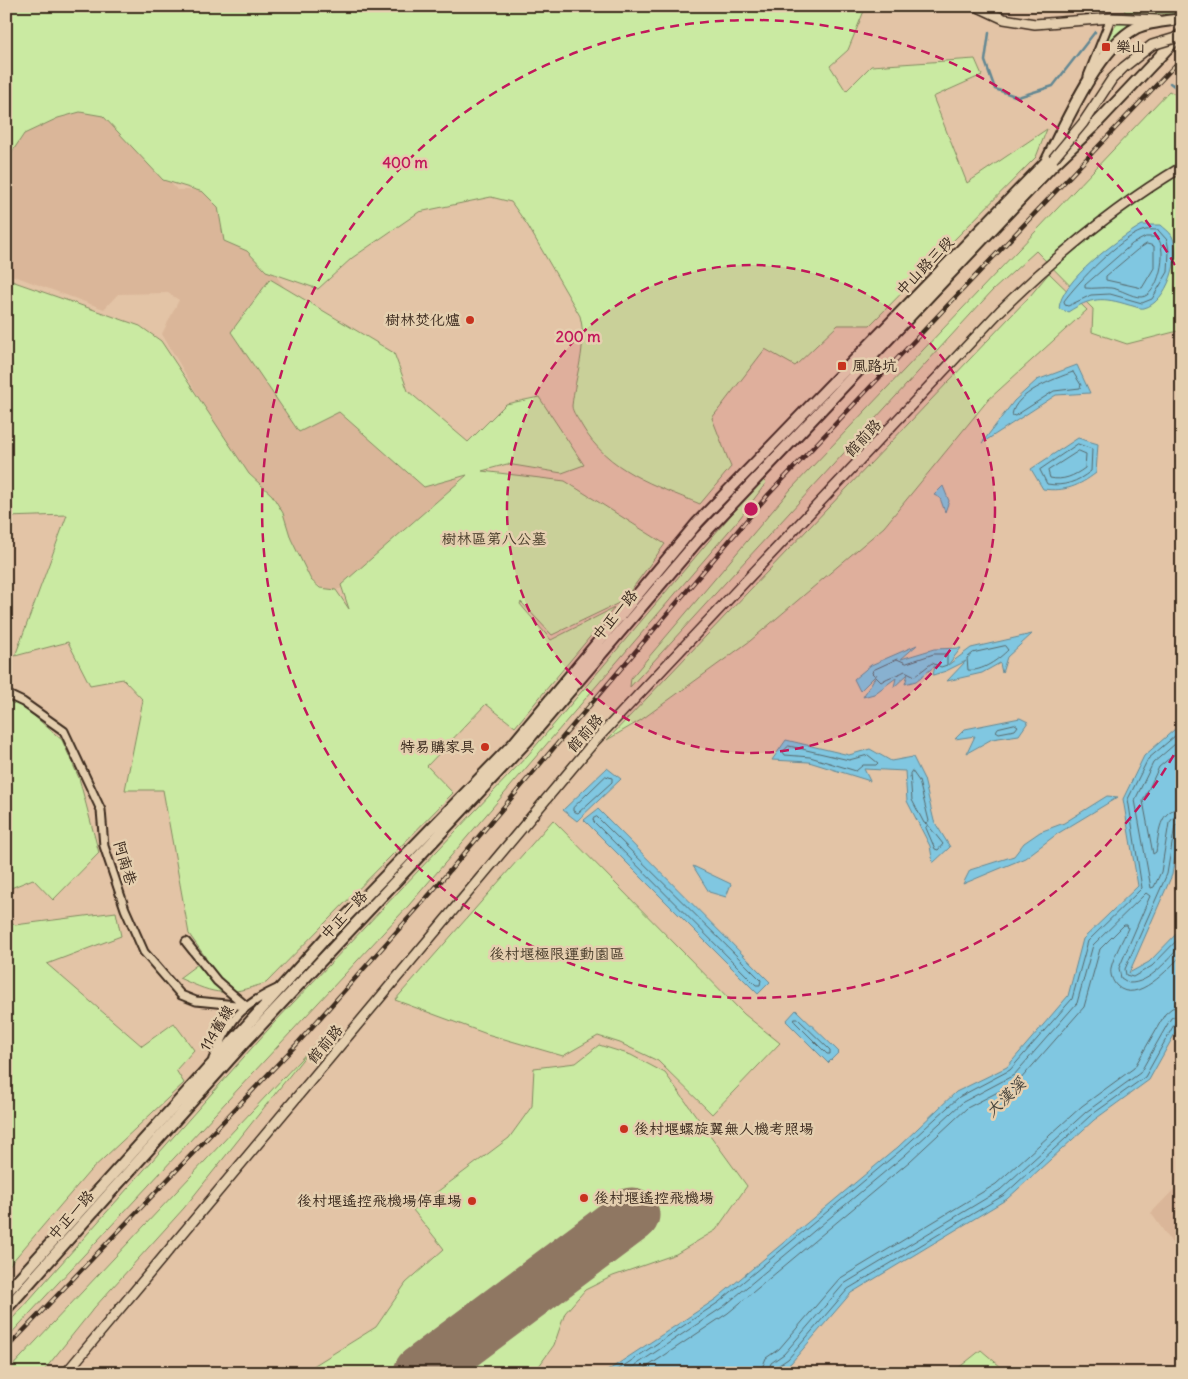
<svg xmlns="http://www.w3.org/2000/svg" width="1188" height="1379" viewBox="0 0 1188 1379" font-family="Delius,'LXGW WenKai TC',sans-serif">
  <rect width="100%" height="100%" fill="#e3c4a6"/>
  <filter id="ink" filterUnits="userSpaceOnUse"><feTurbulence type="fractalNoise" baseFrequency=".02" numOctaves="2"/><feDisplacementMap in="SourceGraphic" scale="10" xChannelSelector="R" yChannelSelector="G"/><feConvolveMatrix kernelMatrix="1 2 1 2 8 2 1 2 1" color-interpolation-filters="sRGB"/></filter>
  <g filter="url(#ink)">
    <path fill="#dab699" d="M102,104L177,190H213L364,396L456,467L460,488L350,586L328,592L303,574L162,334L179,300L168,293L118,294L104,309L6,273V145L14,132Z
      M1182,1181V1257L1151,1213Z"/>
    <path fill="#caeaa2" stroke="#828a60" d="M6,6H866L848,50L830,66L846,91L871,66L975,59L982,75L933,97L967,183L1047,129L1036,157L870,325H838L795,366L765,349L712,418L731,467L700,504C654,485 608,471 582,426C579,420 572,412 572,406C575,375 588,347 580,316L528,226L511,202L491,197L419,212L352,258L318,289L266,271L247,251L224,241L218,207L203,192L163,180L103,116L80,112L58,118L24,134L6,161Z
      M1124,6H1182V12L1173,14L1125,12Z
      M1138,22L1115,38L1099,61L1108,37L1117,24Z
      M1169,91L1182,98V330L1127,344L1092,332L1093,309L1036,251L992,291L630,687L631,678L791,489Z
      M1049,273L1087,310L988,400L884,527L750,641L641,720L607,740L1030,296Z
      M6,279L140,326L161,341L249,474L272,495L283,513L291,539L311,580L320,588L336,590L349,609L341,585L467,475L424,487L339,412L299,432L231,332L270,279L394,353L408,391L468,442L506,404L539,397L584,465L562,473L507,464L482,471L565,481L665,544L623,601L552,635L521,602L520,604L551,640L614,608L515,727L486,704L427,766L453,793L266,983C224,996 219,996 179,978L206,958L189,934L163,790H125L143,700L123,679L90,685L68,642L15,656L67,515L6,517Z
      M763,480L766,483L740,518L409,905L6,1339V1326L274,1023L528,755L730,516Z
      M6,698L26,709L62,740L79,778L99,853L53,900L33,879L6,890Z
      M553,820L744,1014L780,1043L712,1114L658,1061L620,1043L598,1036L563,1056L487,1034L395,1000Z
      M116,912L121,936L47,964L142,1046L174,1023L194,1050L176,1070L184,1083L89,1172L6,1269V916L15,925Z
      M314,1045L184,1208L94,1308L42,1373H6Z
      M599,1045L631,1055L665,1073L747,1186L716,1230L676,1254L613,1276L585,1290L565,1313L554,1345L534,1373H302L376,1327L406,1283L444,1249L413,1210L509,1138L532,1106L534,1068L576,1063Z
      M981,1350L1008,1373H952Z"/>
    <path fill="#80c7e1" stroke="#648893" d="M1142,225H1161C1164,228 1170,232 1172,236C1182,256 1167,303 1144,308C1140,309 1134,306 1129,305C1103,297 1091,297 1068,312L1059,309C1060,281 1118,239 1142,225Z
      M1077,365L1090,393L1056,395L982,443L1014,401L1037,380Z
      M1078,438L1098,444L1096,473C1079,486 1065,492 1043,489L1031,469Z
      M943,486L949,501L945,512L940,498L934,495Z
      M1032,634L1007,657L1002,673L1000,663L982,673L947,681L966,661L946,671L933,675L935,666L916,681L905,684L908,674L894,687L896,678L874,694L863,697L877,674L860,691L854,679L871,665L917,645L901,659L934,649L961,648L948,665L971,648Z
      M1020,718L1028,722L1019,735L992,739L967,753L975,736L955,739L965,729Z
      M1182,723V812L1172,875L1129,973L1149,962L1182,928V1021L1149,1080L1094,1120L1007,1199L851,1293L791,1363L776,1373H604L716,1299L898,1147L956,1092L1007,1067L1068,996L1083,939L1138,886L1123,799L1144,756Z
      M786,740L849,755L870,749L891,761L913,757L924,779L934,821L950,847L933,863L930,846L907,801L905,771L864,769L870,781L809,762L772,760Z
      M607,768L621,779L577,821L563,810Z
      M1107,796L1118,797L1057,834L1025,858L963,884L970,870L1014,856L1024,843L1040,832L1064,823Z
      M598,809L770,982L758,994L584,820Z
      M693,866L731,884L726,897L709,892Z
      M796,1010L839,1052L828,1063L786,1021Z"/>
    <g fill="none" stroke-linecap="round" stroke-linejoin="round">
      <path stroke="#57696c" stroke-width="1" d="M1158,230L1167,240L1169,251L1168,272L1152,299L1142,303L1110,294L1091,295L1068,306L1065,305L1064,301C1078,282 1120,238 1142,231C1147,229 1153,230 1158,230Z
        M1146,237H1157C1169,250 1158,297 1141,297C1131,297 1121,289 1111,288C1103,287 1093,289 1085,288V285L1132,244Z
        M1147,244L1154,246V268L1142,288L1106,280V276L1137,250Z
        M1073,372L1081,385L1080,388L1054,391L1015,416L1012,415C1015,393 1054,379 1073,372Z
        M1078,444L1092,449L1091,471C1077,482 1064,487 1047,484L1040,470Z
        M1079,451L1086,454L1085,468C1074,476 1063,481 1050,478L1048,471Z
        M1005,646L1008,650C999,659 982,672 968,670L967,658L973,653Z
        M934,654H947V665L941,667L932,663L915,676L905,671C896,676 890,676 881,682L872,673L873,670L897,659L906,663Z
        M1015,724L1018,726L1015,730L999,733L996,731L998,728Z
        M1182,738L1153,763L1135,800L1151,888L1154,887L1161,872L1169,823L1174,817L1182,815
        M789,746L849,760L868,755L878,763L876,765H863L856,771L810,757L785,755L783,752Z
        M1182,748L1159,767L1143,801L1153,854L1156,852C1159,834 1158,809 1182,808
        M912,771L919,781L929,821L927,824L924,823L912,800L910,774Z
        M606,776L612,778V782L578,813L573,811V808Z
        M597,817L761,980L760,985H756L594,822L593,819Z
        M1182,822L1175,826L1167,874L1125,969L1126,975L1133,977L1152,966L1182,935
        M928,825L943,844L938,850L935,849L926,828Z
        M795,1019H798L830,1050V1054H827L795,1022Z
        M613,1373L719,1302L901,1150L959,1097L1010,1070L1072,999L1088,941L1142,888L1128,799L1148,759L1182,730
        M624,1373L723,1307L905,1155L963,1102L1014,1075L1077,1003L1093,945L1146,893L1150,896L1119,968L1121,978L1129,983C1150,984 1169,958 1182,944
        M638,1373L728,1313L910,1161L967,1108L1019,1081L1084,1007L1100,949L1124,925H1127L1128,928C1123,940 1114,955 1111,968C1110,974 1112,981 1117,986C1137,1005 1169,968 1182,955
        M760,1373L766,1358L779,1349L839,1279L996,1184L1082,1106L1134,1068L1165,1014L1172,1008L1182,1006
        M768,1373L771,1363L784,1354L844,1284L1000,1190L1086,1112L1140,1073L1171,1018L1182,1013
        M774,1373L776,1367L788,1359L848,1289L1004,1195L1090,1116L1145,1077L1175,1023L1182,1020"/>
      <path stroke="#648893" stroke-width="2.5" d="M989,33L985,61L995,89L1018,97L1053,86L1095,32
        M1170,83L1182,92
        M1173,85L1182,79"/>
      <path stroke="#8f7762" stroke-width="55" d="M421,1373L632,1215"/>
      <defs>
        <path id="minor" d="M1088,76L1111,18
          M6,694L23,702L64,731L101,810L104,846L125,909L144,952L181,995L196,1001L246,1006
          M186,942L217,981L246,1006
          M213,1059C231,1019 238,1007 277,989"/>
        <path id="tertiary" d="M976,6L1004,19L1035,24L1111,18L1158,20
          M66,1373L594,742L1000,311C1055,257 1116,206 1182,167"/>
        <path id="secondary" d="M6,1293L331,932L514,743L698,522L1046,162C1065,124 1098,48 1136,28C1149,22 1167,21 1182,19
          M6,1309L245,1042L527,741L699,539L1051,167L1092,128L1179,36"/>
      </defs>
      <use href="#minor" stroke="#3b2a1e" stroke-width="11"/>
      <use href="#tertiary" stroke="#3b2a1e" stroke-width="12"/>
      <use href="#secondary" stroke="#3b2a1e" stroke-width="14"/>
      <use href="#minor" stroke="#e5cfaf" stroke-width="7"/>
      <use href="#tertiary" stroke="#e5cfaf" stroke-width="9"/>
      <use href="#secondary" stroke="#e5cfaf" stroke-width="10"/>
      <defs>
        <path id="rail" d="M6,1349L296,1045L430,894L768,495L1182,58"/>
      </defs>
      <use href="#rail" stroke="#3b2a1e" stroke-width="4.5"/>
      <use href="#rail" stroke="#e5cfaf" stroke-width="2.5" stroke-dasharray="8" stroke-linecap="butt"/>
      <defs>
        <path id="tertiary-bridge" d="M1053,159L1083,123L1112,79L1124,67L1152,45L1182,36"/>
      </defs>
      <use href="#tertiary-bridge" stroke="#3b2a1e" stroke-width="12" stroke-linecap="butt"/>
      <use href="#tertiary-bridge" stroke="#e5cfaf" stroke-width="9"/>
    </g>
  </g>
  <circle cx="751" cy="509" r="244" fill="#c2185b" fill-opacity=".12"/>
  <g fill="none" stroke="#c2185b" stroke-width="2.5" stroke-dasharray="9 6">
    <circle cx="751" cy="509" r="244"/>
    <path d="M1181 742A489 489 0 1 1 1181 276"/>
  </g>
  <g fill="#c8321e" stroke="#e5cfaf" stroke-width="2">
    <rect x="1101" y="42" width="10" height="10" rx="2.5"/>
    <circle cx="470" cy="320" r="5"/>
    <rect x="837" y="361" width="10" height="10" rx="2.5"/>
    <circle cx="485" cy="747" r="5"/>
    <circle cx="624" cy="1129" r="5"/>
    <circle cx="584" cy="1198" r="5"/>
    <circle cx="472" cy="1201" r="5"/>
  </g>
  <g text-anchor="middle" stroke-width="5" stroke-linejoin="round" paint-order="stroke">
    <g font-size="15" fill="#3b2a1e" stroke="#e5cfaf" text-anchor="start">
      <text x="1116" y="52">樂山</text>
      <text x="460" y="325" text-anchor="end">樹林焚化爐</text>
      <text x="852" y="371">風路坑</text>
      <text x="475" y="752" text-anchor="end">特易購家具</text>
      <text x="634" y="1134">後村堰螺旋翼無人機考照場</text>
      <text x="594" y="1203">後村堰遙控飛機場</text>
      <text x="462" y="1206" text-anchor="end">後村堰遙控飛機場停車場</text>
    </g>
    <g font-size="15" fill="#3b2a1e" stroke="#e5cfaf">
      <text transform="translate(925 266) rotate(-46)" y="5">中山路三段</text>
      <text transform="translate(863 438) rotate(-47)" y="5">館前路</text>
      <text transform="translate(615 615) rotate(-50)" y="5">中正一路</text>
      <text transform="translate(585 733) rotate(-48)" y="5">館前路</text>
      <text transform="translate(125 863) rotate(73)" y="5">阿南巷</text>
      <text transform="translate(344 915) rotate(-47)" y="5">中正一路</text>
      <text transform="translate(217 1028) rotate(-59)" y="5">114舊線</text>
      <text transform="translate(325 1044) rotate(-50)" y="5">館前路</text>
      <text transform="translate(71 1215) rotate(-48)" y="5">中正一路</text>
    </g>
    <g font-size="15" fill="#493d2b" stroke="#e5cfaf">
      <text x="494" y="544">樹林區第八公墓</text>
      <text x="557" y="959">後村堰極限運動園區</text>
    </g>
    <g font-size="16" font-style="italic" fill="#45423b" stroke="#e5cfaf">
      <text transform="translate(1005 1097) rotate(-44)" y="6">大漢溪</text>
    </g>
  </g>
  <circle cx="751" cy="509" r="8" fill="#c2185b" stroke="#e5cfaf" stroke-width="2.5"/>
  <g font-size="15" text-anchor="middle" font-weight="bold" fill="#c2185b" stroke="#e5cfaf" stroke-width="5" stroke-linejoin="round" paint-order="stroke">
    <text x="405" y="168">400 m</text>
    <text x="578" y="342">200 m</text>
  </g>
  <rect width="1188" height="1379" fill="none" stroke="#e5cfaf" stroke-width="25"/>
  <rect x="12" y="12" width="1163" height="1354" fill="none" stroke="#3b2a1e" stroke-width="2" filter="url(#ink)"/>
</svg>
